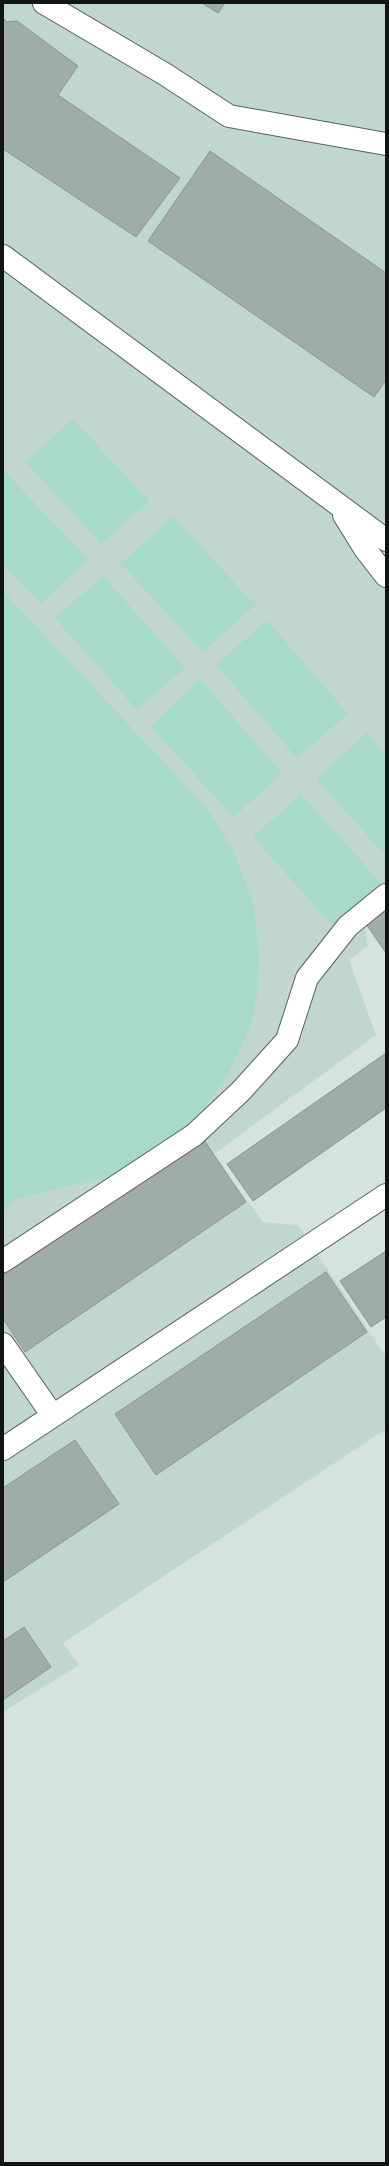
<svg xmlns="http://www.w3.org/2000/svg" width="389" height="2166" viewBox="0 0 389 2166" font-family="Helvetica,sans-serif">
  <rect width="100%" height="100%" fill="#d6e3dd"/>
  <path fill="#c1d6ce" d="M3,3H386V906L364,921L368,946L349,960L376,1035L213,1155L263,1222L298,1225L386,1357V1429L63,1643L79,1665L3,1712Z"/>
  <path fill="#a7dac7" d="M73,419L149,501L101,544L26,462Z
    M4,471L88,559L41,604L3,564Z
    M173,516L255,605L203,652L121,564Z
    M103,576L185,668L137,710L55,618Z
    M3,591L208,809L234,852L253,904L259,954L257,995L250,1028L227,1076L202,1112L165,1145L121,1174L16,1199L3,1213Z
    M267,620L348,714L297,758L216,665Z
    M200,679L282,773L234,817L151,727Z
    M367,733L386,755V856L316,779Z
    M301,794L382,884L334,927L253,837Z"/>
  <path fill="#a0aca7" stroke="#8a9691" d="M202,3H225L218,13Z
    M3,18L7,22L17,21L78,66L58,95L180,178L136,237L3,149Z
    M210,151L386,273V380L374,397L148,241Z
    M386,906V953L364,921Z
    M386,1053V1108L253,1201L227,1164Z
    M204,1140L246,1202L25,1352L3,1319V1275Z
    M386,1251V1317L371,1327L340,1281Z
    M326,1272L367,1332L156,1475L115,1414Z
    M75,1440L119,1504L3,1582V1488Z
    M24,1627L51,1667L3,1700V1641Z"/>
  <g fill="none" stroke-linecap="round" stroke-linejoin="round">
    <defs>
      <path id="minor" d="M44,3L163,73L229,116L386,144
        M3,256L386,540
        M344,515L365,549L386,576
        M3,1261L194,1135L241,1091L287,1040L307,978L348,926L386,895
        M3,1344L53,1416
        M3,1449L386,1195"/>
    </defs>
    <use href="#minor" stroke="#56615d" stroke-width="24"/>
    <use href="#minor" stroke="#fff" stroke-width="22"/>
  </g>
  <rect width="389" height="2166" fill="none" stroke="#101412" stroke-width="8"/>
</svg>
